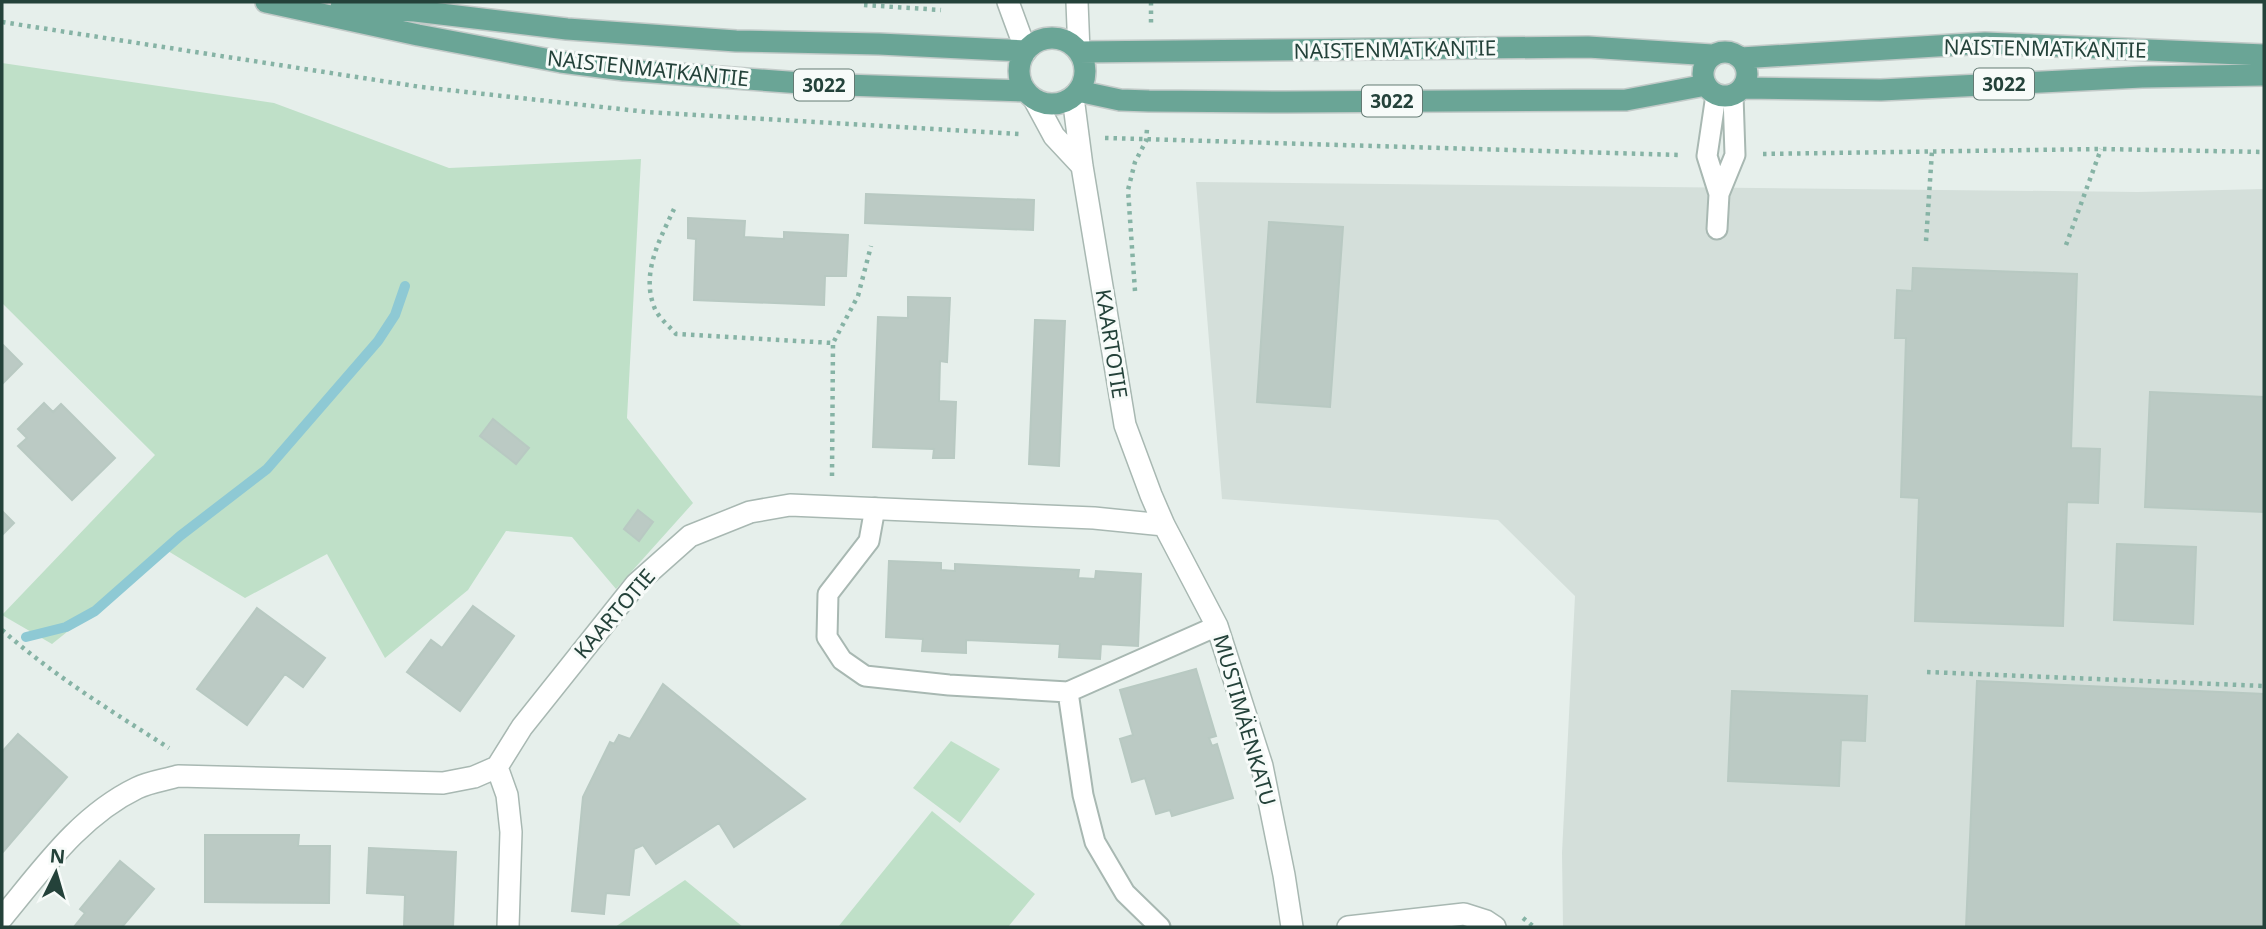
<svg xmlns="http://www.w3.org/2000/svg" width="2266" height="929" viewBox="0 0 2266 929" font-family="'Noto Sans',sans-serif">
  <rect width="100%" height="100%" fill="#e6efeb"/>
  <path fill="#d4dfda" d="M1196,182L2138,192L2264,189V927H1563L1562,853L1575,596L1498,520L1222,499Z"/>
  <path fill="#bfe0c8" d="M2,63L274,103L449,168L641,159L627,418L693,503L616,589L572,537L506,531L468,590L385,658L327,554L245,598L168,551L52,644L2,615L155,455L2,303Z
    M951,741L1000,769L960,823L913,788Z
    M932,811L1035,894L1008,927H838Z
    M685,880L743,927H615Z"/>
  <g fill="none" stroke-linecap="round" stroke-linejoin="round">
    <path stroke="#8ec9d4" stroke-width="10" d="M26,637L66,627L95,611L180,536L267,469L378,341L395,315L405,286"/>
  </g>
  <path fill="#bbcac4" stroke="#b8c9c2" stroke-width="2" d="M866,194L1034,200L1033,230L865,223Z
    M688,218L745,221L744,237L784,239V232L848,235L846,276H825L824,305L694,300L696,239L688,238Z
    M1269,222L1343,227L1330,407L1257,402Z
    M1913,268L2077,274L2071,448L2100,449L2098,503L2067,502L2063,626L1915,621L1919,498L1901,497L1906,338H1895L1897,290L1912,291Z
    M908,297L950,298L947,362L940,361L939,401L956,402L954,458H933L934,449L873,447L878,317L908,318Z
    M1035,320L1065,321L1059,466L1029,464Z
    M2,336V344L22,364L2,384Z
    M2150,392L2264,397V512L2145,507Z
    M44,403L53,412L61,404L115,458L72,500L18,446L27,438L18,429Z
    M493,419L529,448L516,464L480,436Z
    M638,510L653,522L639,541L624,529Z
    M2,511L14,523L2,535Z
    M2117,544L2196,547L2193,624L2114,620Z
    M889,561L941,563V570L955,571V564L1079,570L1078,578L1095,579L1096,571L1141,574L1138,646L1101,644L1100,659L1059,657L1060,644L966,640V653L922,651L923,639L886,637Z
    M473,606L514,636L460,711L407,672L431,640L442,648Z
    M257,608L325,658L303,687L285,674L247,725L197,689Z
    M1196,669L1216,736L1209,738L1212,746L1217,744L1233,798L1172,816L1170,810L1156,814L1145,778L1132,782L1120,739L1133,735L1120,690Z
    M1977,681L2264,694V927H1966Z
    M663,684L805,799L734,847L719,823L656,864L643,845L634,849L629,895L606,893L604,914L572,911L583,797L610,742L614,744L619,735L630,739Z
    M1732,691L1867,696L1865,741L1841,740L1839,786L1728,781Z
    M18,734L67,777L2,853V752Z
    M205,835H299L298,846H330L329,903L205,902Z
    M369,848L456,852L453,927H404L405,895L367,893Z
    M120,861L154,889L122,927H74L85,913L80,909Z"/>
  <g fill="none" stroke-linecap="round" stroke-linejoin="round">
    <defs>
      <path id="lane" d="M1716,95L1707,156L1719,194
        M1717,229L1719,194L1735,155L1733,95
        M875,508L869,541L828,594L827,637L842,660L865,676L949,685L1068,692L1217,626
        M1068,692L1083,795L1095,842L1125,893L1160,927"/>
      <path id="street" d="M1008,2L1026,51
        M1077,2L1079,52
        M1073,97L1082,166L1125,425L1151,495L1164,525L1217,626L1262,766L1284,875L1292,927
        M1034,99L1054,136L1082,166
        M497,767L507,795L511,832L508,927
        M2,918C42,870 79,816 137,788C149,782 165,780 178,776L443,783L474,777L497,767L522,727L636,584L690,536L750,512L790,505L1094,518L1164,525
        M1348,927L1464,914L1486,921L1495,927"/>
      <path id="primary" d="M266,2L418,35L561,62L624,70L815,84L1025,91
        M341,7L415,11L567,29L736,41L879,44L1026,51
        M1019 71a33 33 0 1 1 66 0a33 33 0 1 1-66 0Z
        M1703 74a22 22 0 1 1 44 0a22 22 0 1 1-44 0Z
        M1079,52L1588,47L1712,55
        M1741,58L1985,43L2264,55
        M1743,88L1881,90L2142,77L2264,75
        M1078,91L1120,100L1149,101L1286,102L1626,100L1706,85"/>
    </defs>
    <use href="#lane" stroke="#a8b8b2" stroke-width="23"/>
    <use href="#street" stroke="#a8b8b2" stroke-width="24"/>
    <use href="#primary" stroke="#c2cac8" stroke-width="24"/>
    <path stroke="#86b3a5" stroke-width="4.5" stroke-dasharray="3.5 5" stroke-linecap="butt" d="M1151,2V25
      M864,5L941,10
      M2,22L421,87L647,112L1019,134
      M1105,138L1680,155
      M1763,154L2101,149L2264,152
      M674,209C660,239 640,274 655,309C659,318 670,327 676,334L833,343L858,296L871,246
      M1926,241L1932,151
      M2066,245L2101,149
      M1135,291L1128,190L1135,162L1146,141L1147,129
      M832,476L833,343
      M2,630C53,675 111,711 169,748
      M1927,672L2264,686
      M1523,918L1534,927"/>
    <use href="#lane" stroke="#fff" stroke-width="19"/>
    <use href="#street" stroke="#fff" stroke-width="21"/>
    <use href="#primary" stroke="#6aa596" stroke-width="21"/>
  </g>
  <g text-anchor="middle" stroke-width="6" stroke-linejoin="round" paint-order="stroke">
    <g fill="#f7fbf9" stroke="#637a73" stroke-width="2">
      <rect x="1974" y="68.5" width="60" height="31" rx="5"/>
      <rect x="794" y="69.5" width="60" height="31" rx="5"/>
      <rect x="1362" y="85.5" width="60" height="31" rx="5"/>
    </g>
    <g font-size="19" font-weight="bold" fill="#24423a">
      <text x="2004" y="91">3022</text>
      <text x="824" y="92">3022</text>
      <text x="1392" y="108">3022</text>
    </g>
    <g font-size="21" fill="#24423a" stroke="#f7fbf9">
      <text transform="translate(2045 49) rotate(1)" y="7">NAISTENMATKANTIE</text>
      <text transform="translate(1395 50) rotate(-1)" y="7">NAISTENMATKANTIE</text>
      <text transform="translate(648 69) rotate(6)" y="7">NAISTENMATKANTIE</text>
      <text transform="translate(1111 344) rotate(81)" y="7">KAARTOTIE</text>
      <text transform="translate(615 614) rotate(-49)" y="7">KAARTOTIE</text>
      <text transform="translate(1244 720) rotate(74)" y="7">MUSTIMÄENKATU</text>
    </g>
  </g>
  <rect width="2266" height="929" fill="none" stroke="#24423a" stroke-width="7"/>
  <g transform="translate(56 873) rotate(5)" stroke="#f7fbf9" stroke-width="5" paint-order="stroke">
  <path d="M0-5L12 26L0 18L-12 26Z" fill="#24423a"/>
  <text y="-10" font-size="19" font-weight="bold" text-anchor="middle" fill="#24423a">N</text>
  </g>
</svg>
